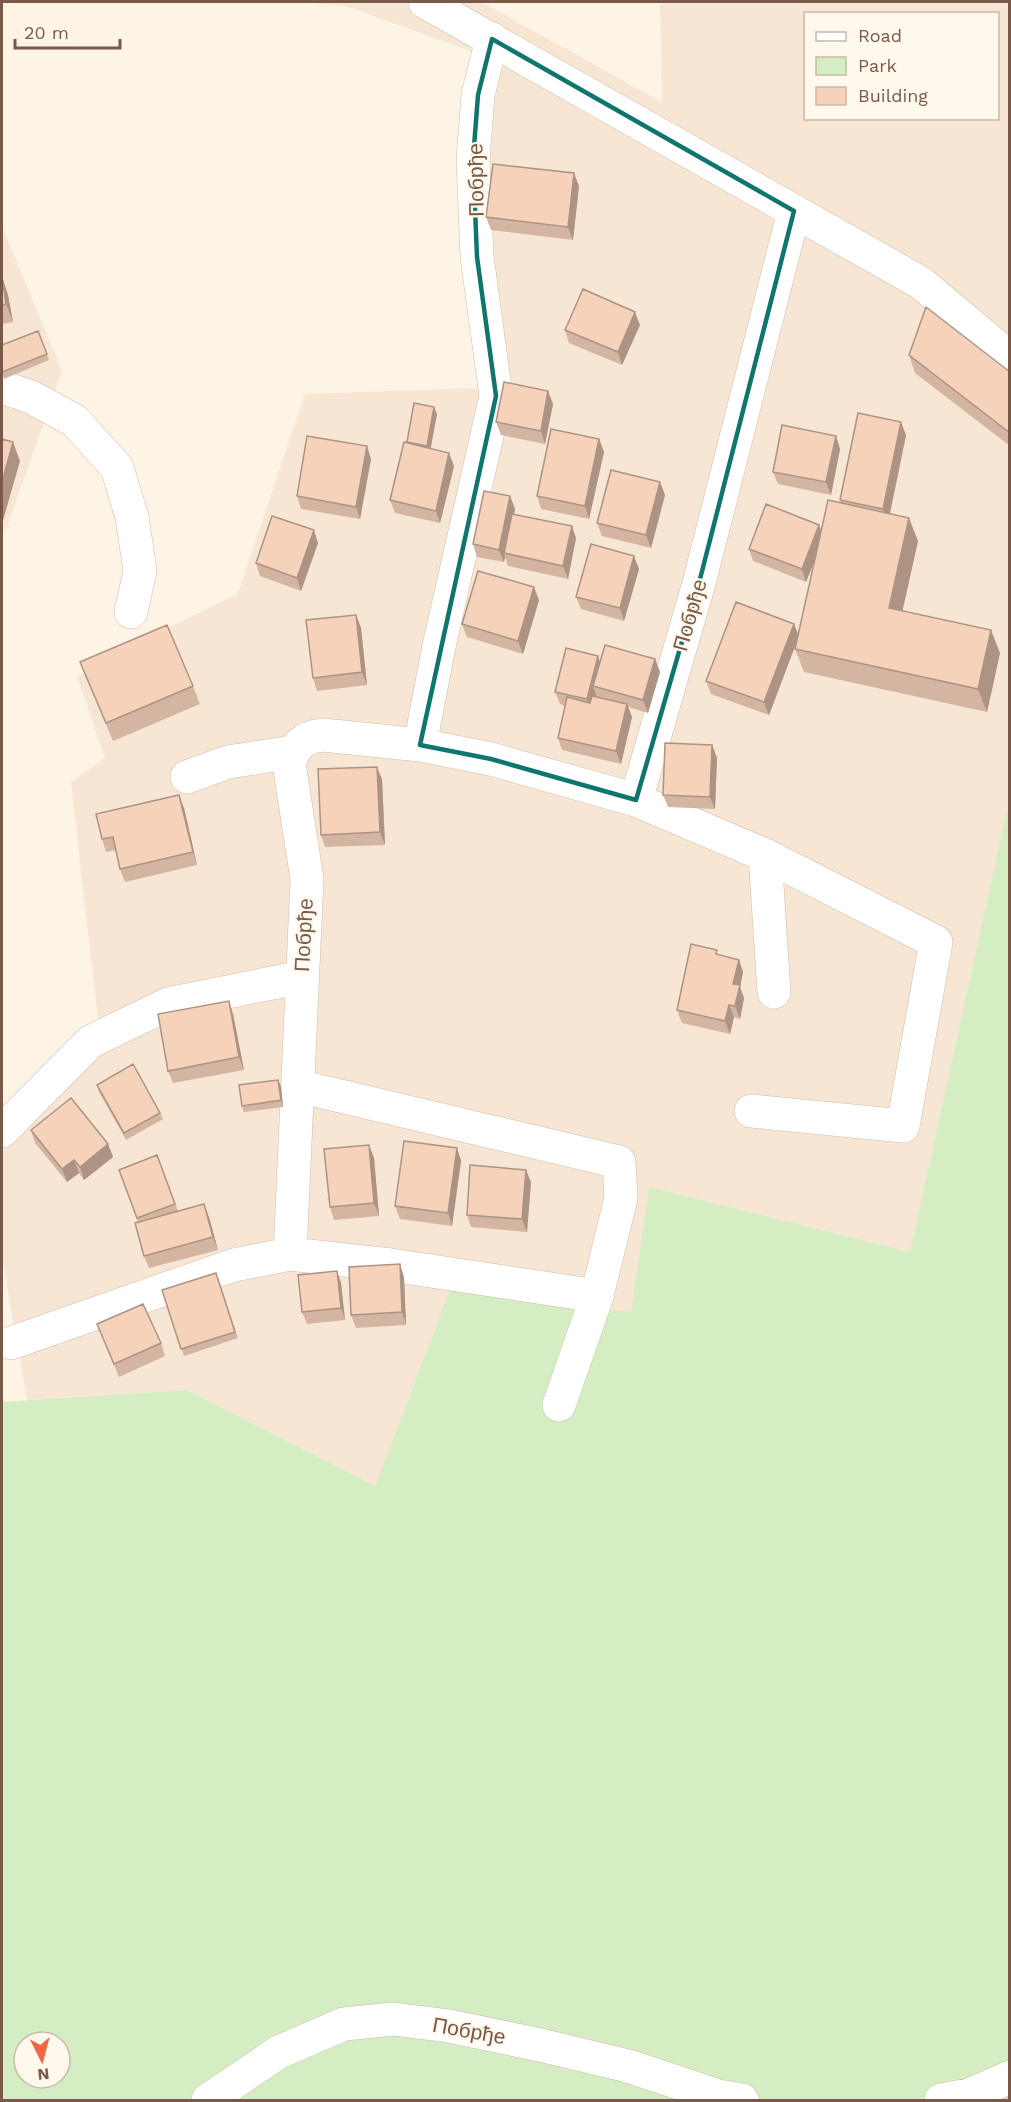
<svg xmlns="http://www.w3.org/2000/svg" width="1011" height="2102" viewBox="0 0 1011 2102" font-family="'Work Sans',sans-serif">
  <rect width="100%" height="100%" fill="#fef4e5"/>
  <path fill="#f6e6d3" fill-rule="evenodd" d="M299,2H481L662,102L660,2H1009V801L910,1252L649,1187L631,1312L450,1290L375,1486L187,1390L27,1400L2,1257V1112L98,1020L71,782L105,758L77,677L172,626L238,594L305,394L480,388V147L495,60L346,6ZM806,14H998V118H806Z
    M2,226L62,371L6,530L2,529Z"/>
  <path fill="#d4edc2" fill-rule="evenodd" d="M1009,801V2100H2V1402L187,1390L375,1486L450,1290L631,1312L649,1187L910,1252ZM24,2042H60V2078H24Z"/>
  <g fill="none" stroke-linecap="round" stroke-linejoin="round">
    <defs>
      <path id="minor" d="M425,2L921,283L1010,358
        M2,387L31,397L75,421L117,468L132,517L140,571L131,612
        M420,745L439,646L496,396L477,257L473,160L478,95L492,39
        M187,777L228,762L293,752
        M636,800L765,855L936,942L903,1126L751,1111
        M765,855L774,992
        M298,1086L619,1162L621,1198L597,1296L559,1405
        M2,1131L90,1042L168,1004L302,977
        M290,1254L307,879L289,764C295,745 303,737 323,735L420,745L491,759L636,800L699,583L794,211
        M11,1343L234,1265L290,1254L391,1265L597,1296
        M208,2100L279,2052L344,2024L393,2019L449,2026L540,2045L628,2066L718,2096L742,2100
        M941,2100L969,2095L1010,2077"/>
    </defs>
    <use href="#minor" stroke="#d1bbaa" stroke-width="34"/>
    <use href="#minor" stroke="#fff" stroke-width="33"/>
  </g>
  <path fill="#d4b5a1" d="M579,186L573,240L491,230L486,217Z
    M2,277L8,295L13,322L2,324Z
    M640,325L622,365L569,343L565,330Z
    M38,331L49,360L4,379L2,372Z
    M909,355L1010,372V446L915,373Z
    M553,404L545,444L501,435L496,422Z
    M434,407L437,414L430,448L454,466L440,523L395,513L390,500L407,442Z
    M906,435L890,514L918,541L902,611L1000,653L987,712L804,672L795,649L797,640L769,715L711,694L706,681L798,635L815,560L806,582L753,561L749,549L819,525L821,531L841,503L840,500Z
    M836,436L840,449L831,495L778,484L773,472Z
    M599,439L604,452L589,519L541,509L537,496Z
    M371,459L360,519L301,509L297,496Z
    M665,495L651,548L602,536L597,523Z
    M510,496L515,509L514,514L576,538L568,579L508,566L505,557L504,562L477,557L473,544Z
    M318,543L301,591L260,576L256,563Z
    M639,569L624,621L581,609L576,597Z
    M539,600L523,654L467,637L462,624Z
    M356,615L361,628L367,685L317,691L313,678Z
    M598,656L600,662L655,659L660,672L648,713L628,707L632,717L621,764L562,750L558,738L565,706L560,704L555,692Z
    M80,662L193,686L200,704L113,741L87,680Z
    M712,745L717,758L715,809L668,807L663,795Z
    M382,779L385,845L325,847L321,835Z
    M184,808L197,865L125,882L120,869L116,850L106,852L102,839Z
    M719,955L739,960L743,972L740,987L744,998L740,1019L734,1017L730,1034L682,1023L677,1010Z
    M233,1014L244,1070L173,1083L168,1071Z
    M97,1085L160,1113L163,1119L126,1140L99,1092Z
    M281,1086L283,1107L244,1112L242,1106Z
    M31,1130L108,1144L113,1157L84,1180L79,1173L67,1182L35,1143Z
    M369,1145L374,1158L379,1216L334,1220L330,1207Z
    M457,1148L461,1161L452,1226L400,1219L395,1206Z
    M157,1155L178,1211L172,1213L209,1217L218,1250L149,1268L144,1256L138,1222L119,1170Z
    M531,1182L527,1232L471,1227L467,1215Z
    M337,1271L341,1283L345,1320L307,1324L302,1312Z
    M216,1273L238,1338L184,1356L162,1290Z
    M404,1277L406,1325L356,1328L351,1315Z
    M97,1324L161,1343L165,1356L119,1377Z"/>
  <path fill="#ac9383" d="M574,173L579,186L573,240L568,227Z
    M2,277L8,295L13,322L6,304Z
    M635,312L640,325L622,365L618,352Z
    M548,391L553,404L545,444L541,431Z
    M434,407L437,414L430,452L427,446Z
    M901,422L906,435L888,522L883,509Z
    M836,436L840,449L831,495L826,482Z
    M599,439L604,452L589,519L585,506Z
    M13,442L20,461L2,524V482Z
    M367,446L371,459L360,519L356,507Z
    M449,453L454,466L440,523L436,511Z
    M660,482L665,495L651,548L646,535Z
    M510,496L515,509L506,554L504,553L505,557L504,562L499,550Z
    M909,518L918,541L898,631L889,608Z
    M819,525L824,538L806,582L802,569Z
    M572,526L576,538L568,579L563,566Z
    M314,530L318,543L301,591L297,578Z
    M634,556L639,569L624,621L620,608Z
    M534,587L539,600L523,654L518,641Z
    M356,615L361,628L367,685L362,672Z
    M794,624L799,636L769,715L764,702Z
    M991,630L1000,653L987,712L978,689Z
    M598,656L602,669L593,686L596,695L591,712L587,699Z
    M655,659L660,672L648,713L643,700Z
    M627,704L632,717L621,764L616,751Z
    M712,745L717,758L715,809L710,797Z
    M377,767L382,779L385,845L380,832Z
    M179,795L184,808L197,865L193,852Z
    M739,960L743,972L740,987L744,998L740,1019L735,1006L733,984Z
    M229,1001L233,1014L244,1070L239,1057Z
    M729,1005L734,1017L730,1034L725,1021Z
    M278,1080L281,1086L283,1107L281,1100Z
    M108,1144L113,1157L84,1180L80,1167Z
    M369,1145L374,1158L379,1216L374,1203Z
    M457,1148L461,1161L452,1226L448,1213Z
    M74,1160L79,1173L67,1182L62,1169Z
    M526,1170L531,1182L527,1232L522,1219Z
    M204,1204L209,1217L218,1250L213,1237Z
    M400,1264L404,1277L406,1325L402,1312Z
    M337,1271L341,1283L345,1320L341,1308Z"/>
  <path fill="#f6d2bb" stroke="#ac9383" stroke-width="1.5" d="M493,164L574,173L568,227L486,217Z
    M2,277L6,304L2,305Z
    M583,289L635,312L618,352L565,330Z
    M926,307L1010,372V433L909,355Z
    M38,331L47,354L2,372V345Z
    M504,382L548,391L541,431L496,422Z
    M414,403L434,407L427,446L407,442Z
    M858,413L901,422L883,509L840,500Z
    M782,425L836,436L826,482L773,472Z
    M551,429L599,439L585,506L537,496Z
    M307,436L367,446L356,507L297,496Z
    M2,439L13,442L2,482Z
    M404,442L449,453L436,511L390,500Z
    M611,470L660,482L646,535L597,523Z
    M484,491L510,496L499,550L473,544Z
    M828,500L909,518L889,608L991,630L978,689L795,649Z
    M766,504L819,525L802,569L749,549Z
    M512,514L572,526L563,566L504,553Z
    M272,516L314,530L297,578L256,563Z
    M591,544L634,556L620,608L576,597Z
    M478,571L534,587L518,641L462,624Z
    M736,602L794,624L764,702L706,681Z
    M356,615L362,672L313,678L306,620Z
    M167,625L193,686L106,723L80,662Z
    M605,645L655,659L643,700L593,686Z
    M566,648L598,656L587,699L555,692Z
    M592,696L627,704L616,751L558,738L567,697L590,703Z
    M665,743L712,745L710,797L663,795Z
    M377,767L380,832L321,835L318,769Z
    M179,795L193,852L120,869L113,837L102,839L96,814Z
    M691,944L717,950L716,954L739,960L733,984L740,985L735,1006L729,1005L725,1021L677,1010Z
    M229,1001L239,1057L168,1071L158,1014Z
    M133,1064L160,1113L124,1133L97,1085Z
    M278,1080L281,1100L242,1106L239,1085Z
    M71,1098L108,1144L80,1167L74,1160L62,1169L31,1130Z
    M404,1141L457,1148L448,1213L395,1206Z
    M369,1145L374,1203L330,1207L324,1149Z
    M157,1155L175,1204L137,1218L119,1170Z
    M470,1165L526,1170L522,1219L467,1215Z
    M204,1204L213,1237L144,1256L135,1223Z
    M400,1264L402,1312L351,1315L349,1267Z
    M337,1271L341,1308L302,1312L298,1275Z
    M216,1273L235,1332L181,1349L162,1290Z
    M143,1304L161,1343L114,1364L97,1324Z"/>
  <path fill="none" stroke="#0f766e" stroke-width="4.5" stroke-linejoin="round" d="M492,39L794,211L699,583L636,800L491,759L420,745L496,396L477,257L473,160L478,95Z"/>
  <g text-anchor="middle" stroke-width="4.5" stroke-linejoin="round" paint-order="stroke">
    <g font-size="21" fill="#7a5948" stroke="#fff8ed">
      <text transform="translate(476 180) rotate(-91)" y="7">Побрђе</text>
      <text transform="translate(690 615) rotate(-74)" y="7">Побрђе</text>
      <text transform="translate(304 935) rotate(-87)" y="7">Побрђе</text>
      <text transform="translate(469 2031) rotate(10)" y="7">Побрђе</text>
    </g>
  </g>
  <rect width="1011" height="2102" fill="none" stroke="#7a5948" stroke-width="6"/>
  <rect x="804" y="12" width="195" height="108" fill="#fff8ed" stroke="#cab8ab" stroke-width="1.5"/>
  <rect x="816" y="32" width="30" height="9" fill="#ffffff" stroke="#cab8ab" stroke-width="1.5"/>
  <text x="858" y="42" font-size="18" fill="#7a5948">Road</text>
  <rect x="816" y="57" width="30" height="18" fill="#d4edc2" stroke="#cab8ab" stroke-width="1.5"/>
  <text x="858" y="72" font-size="18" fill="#7a5948">Park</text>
  <rect x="816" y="87" width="30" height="18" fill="#f6d2bb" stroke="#cab8ab" stroke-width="1.5"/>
  <text x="858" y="102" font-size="18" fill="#7a5948">Building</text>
  <g transform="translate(42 2060) rotate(174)"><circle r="28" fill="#fff8ed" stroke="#cab8ab" stroke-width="1.5"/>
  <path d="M0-4.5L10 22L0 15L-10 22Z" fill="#f26741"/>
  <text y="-9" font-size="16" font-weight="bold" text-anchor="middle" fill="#7a5948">N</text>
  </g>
  <path d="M15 39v9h105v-9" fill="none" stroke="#7a5948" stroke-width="3"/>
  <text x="24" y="39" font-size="18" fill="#7a5948" stroke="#fff8ed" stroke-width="4.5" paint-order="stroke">20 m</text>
</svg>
